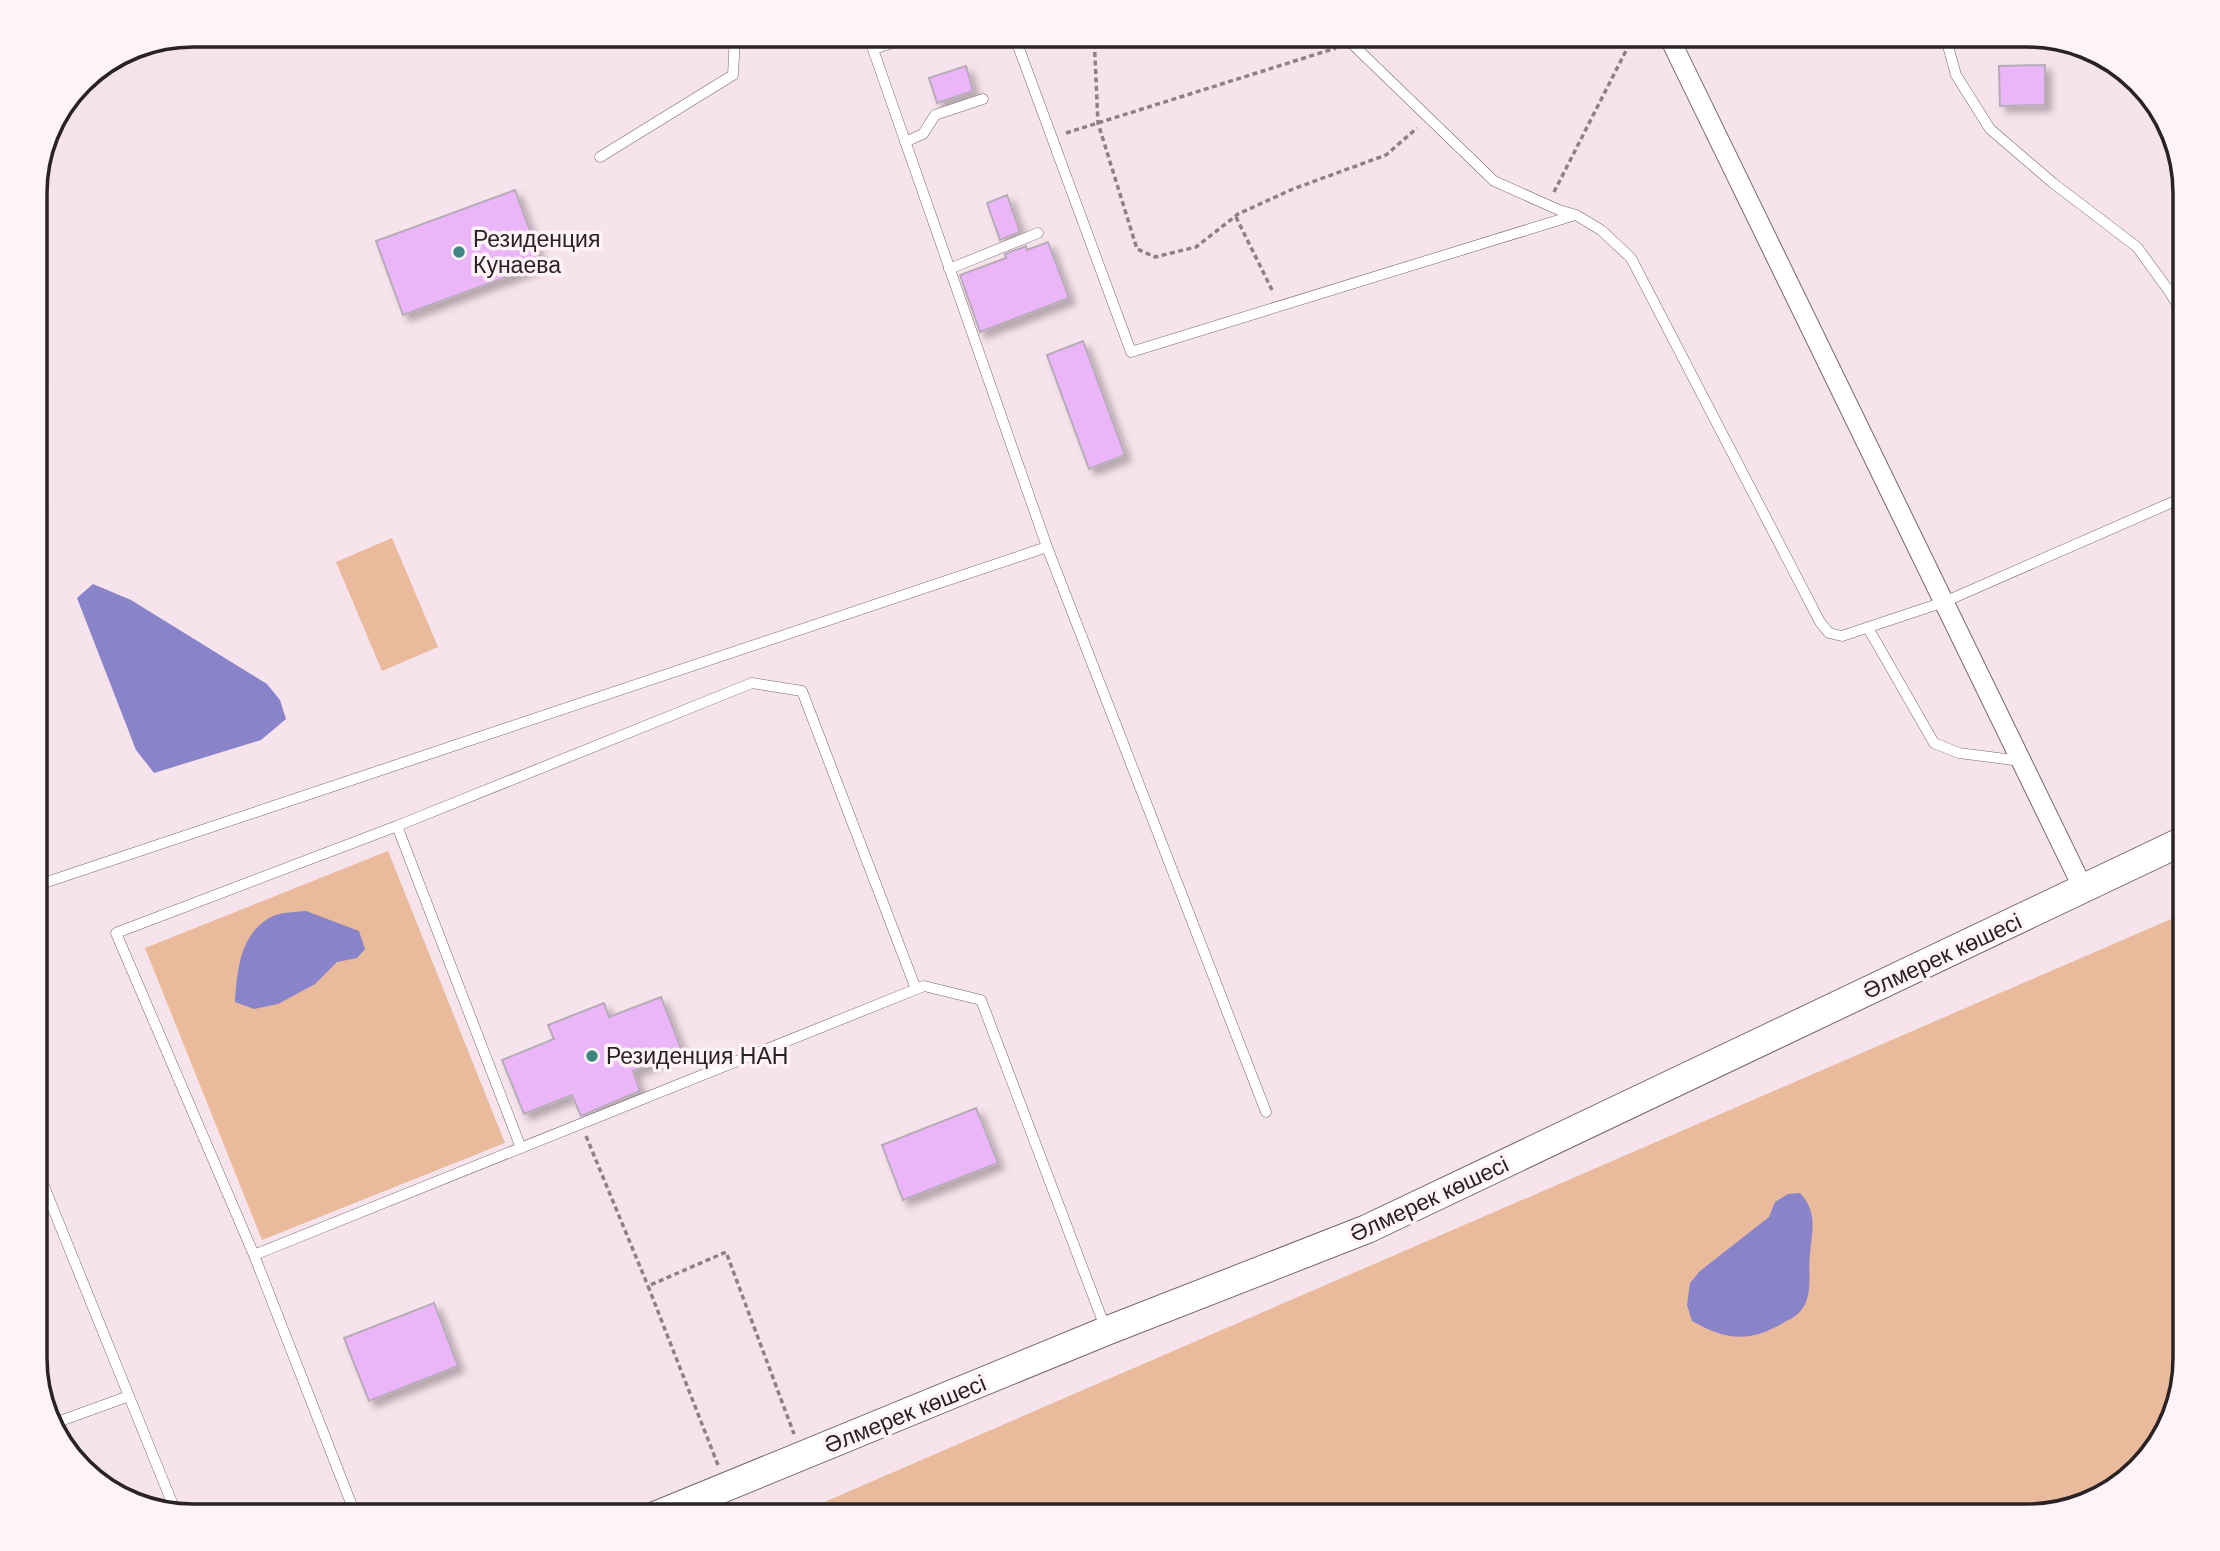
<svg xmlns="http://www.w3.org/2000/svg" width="2220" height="1551" viewBox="0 0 2220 1551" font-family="Arial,sans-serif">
  <defs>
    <filter id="shadow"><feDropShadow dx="6" dy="6" stdDeviation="3.5" flood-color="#0004"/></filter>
  </defs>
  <rect width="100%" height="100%" fill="#f7e3eb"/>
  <path fill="#e9bb9c" d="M392,538L438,647L382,671L336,562Z
    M388,851L505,1143L262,1240L145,948Z
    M2185,913V1359L2153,1454L2097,1500L2027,1516H792Z"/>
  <path fill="#8983ca" d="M93,584L131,600L267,684L280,700L286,719L261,740L154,773L136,750L77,598Z
    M306,911L359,931L365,949L357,958L337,962L315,984L278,1004L254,1009L235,1002C237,970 240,932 273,916C282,912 296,912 306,911Z
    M1800,1193C1818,1213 1812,1229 1810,1254C1808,1270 1812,1286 1806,1302C1801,1314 1794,1317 1783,1323C1749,1343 1726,1340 1692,1321L1687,1305L1690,1283L1700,1271L1769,1217L1775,1202L1788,1194Z"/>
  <path fill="#eab6f7" stroke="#b7abba" stroke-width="2" filter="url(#shadow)" d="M2045,65V105L2000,106L1999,66Z
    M966,66L973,91L937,103L929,78Z
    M515,190L542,264L403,315L376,241Z
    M1007,195L1020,232L1000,240L987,203Z
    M1048,242L1069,298L980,332L960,275L1006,258L1005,254L1026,246L1027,250Z
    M1083,341L1125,455L1089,469L1047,355Z
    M661,997L682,1051L633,1071L640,1091L581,1116L572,1095L524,1114L502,1060L554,1039L548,1025L604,1003L609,1017Z
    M976,1108L998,1163L903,1200L882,1145Z
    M434,1303L458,1366L369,1401L344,1338Z"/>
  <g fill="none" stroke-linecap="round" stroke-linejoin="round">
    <defs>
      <path id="lane" d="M868,35L1047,547
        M1014,35L1131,352L1575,215
        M1343,35L1494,181L1559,210L1576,215L1601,230L1631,258L1820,622L1829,633L1842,636L1944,602L2175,501L2185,487
        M1945,35L1956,75L1990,129L2053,183L2137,247L2169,291L2185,318
        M873,49L909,38
        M905,142L923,134L935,115L983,99
        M600,157L733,75L735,35
        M949,269L1038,233
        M1868,628L1934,743L1959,753L2021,761
        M397,826L752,683L802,691L916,989
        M35,886L1047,547L1266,1112
        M35,1164L175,1510
        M254,1255L116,933L397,826L521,1148
        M52,1424L129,1396
        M356,1516L254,1255L924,986L981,1000L1105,1327"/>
      <path id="street" d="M1668,35L2083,888"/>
      <path id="secondary" d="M655,1516L1106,1331L1367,1229L2185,840"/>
    </defs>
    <use href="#lane" stroke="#78676e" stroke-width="11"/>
    <use href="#street" stroke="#78676e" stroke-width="21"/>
    <use href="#secondary" stroke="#78676e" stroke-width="30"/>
    <path stroke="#8e8186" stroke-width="3.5" stroke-dasharray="5 3.5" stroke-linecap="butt" d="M1094,35L1098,123L1137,249L1155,257L1196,247L1238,214L1293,189L1386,155L1417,128
      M1130,35H1142
      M1835,35L1850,38L1863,35
      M1066,133L1336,48
      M1554,192L1634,35
      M1236,217L1273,292
      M586,1136L648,1286
      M718,1465L648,1286L726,1252L794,1434"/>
    <use href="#lane" stroke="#fff" stroke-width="10"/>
    <use href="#street" stroke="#fff" stroke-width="19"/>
    <use href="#secondary" stroke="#fff" stroke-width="28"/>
  </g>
  <g fill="#3e8682" stroke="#fff3f7" stroke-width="2.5">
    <circle cx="459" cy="252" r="7"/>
    <circle cx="592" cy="1056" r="7"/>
  </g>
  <g text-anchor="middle" stroke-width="7" stroke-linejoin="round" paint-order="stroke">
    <g font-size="23" fill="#2a2326" stroke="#fff3f7" text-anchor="start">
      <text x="473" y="247">Резиденция<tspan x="473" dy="26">Кунаева</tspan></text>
      <text x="606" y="1064">Резиденция НАН</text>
    </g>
    <g font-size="23" fill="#2a2326" stroke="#fff3f7">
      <text transform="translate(1942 956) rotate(-25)" y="8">Әлмерек көшесі</text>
      <text transform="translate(1429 1199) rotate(-25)" y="8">Әлмерек көшесі</text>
      <text transform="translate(905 1414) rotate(-22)" y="8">Әлмерек көшесі</text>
    </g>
  </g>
  <path d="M0 0H2220V1551H0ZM193 47H2027A146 146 0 0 1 2173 193V1358A146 146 0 0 1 2027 1504H193A146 146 0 0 1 47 1358V193A146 146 0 0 1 193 47Z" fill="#fff3f7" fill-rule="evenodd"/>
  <path fill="none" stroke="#2a2326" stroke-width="3.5" d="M193 47H2027A146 146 0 0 1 2173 193V1358A146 146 0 0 1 2027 1504H193A146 146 0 0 1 47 1358V193A146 146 0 0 1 193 47Z"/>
</svg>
